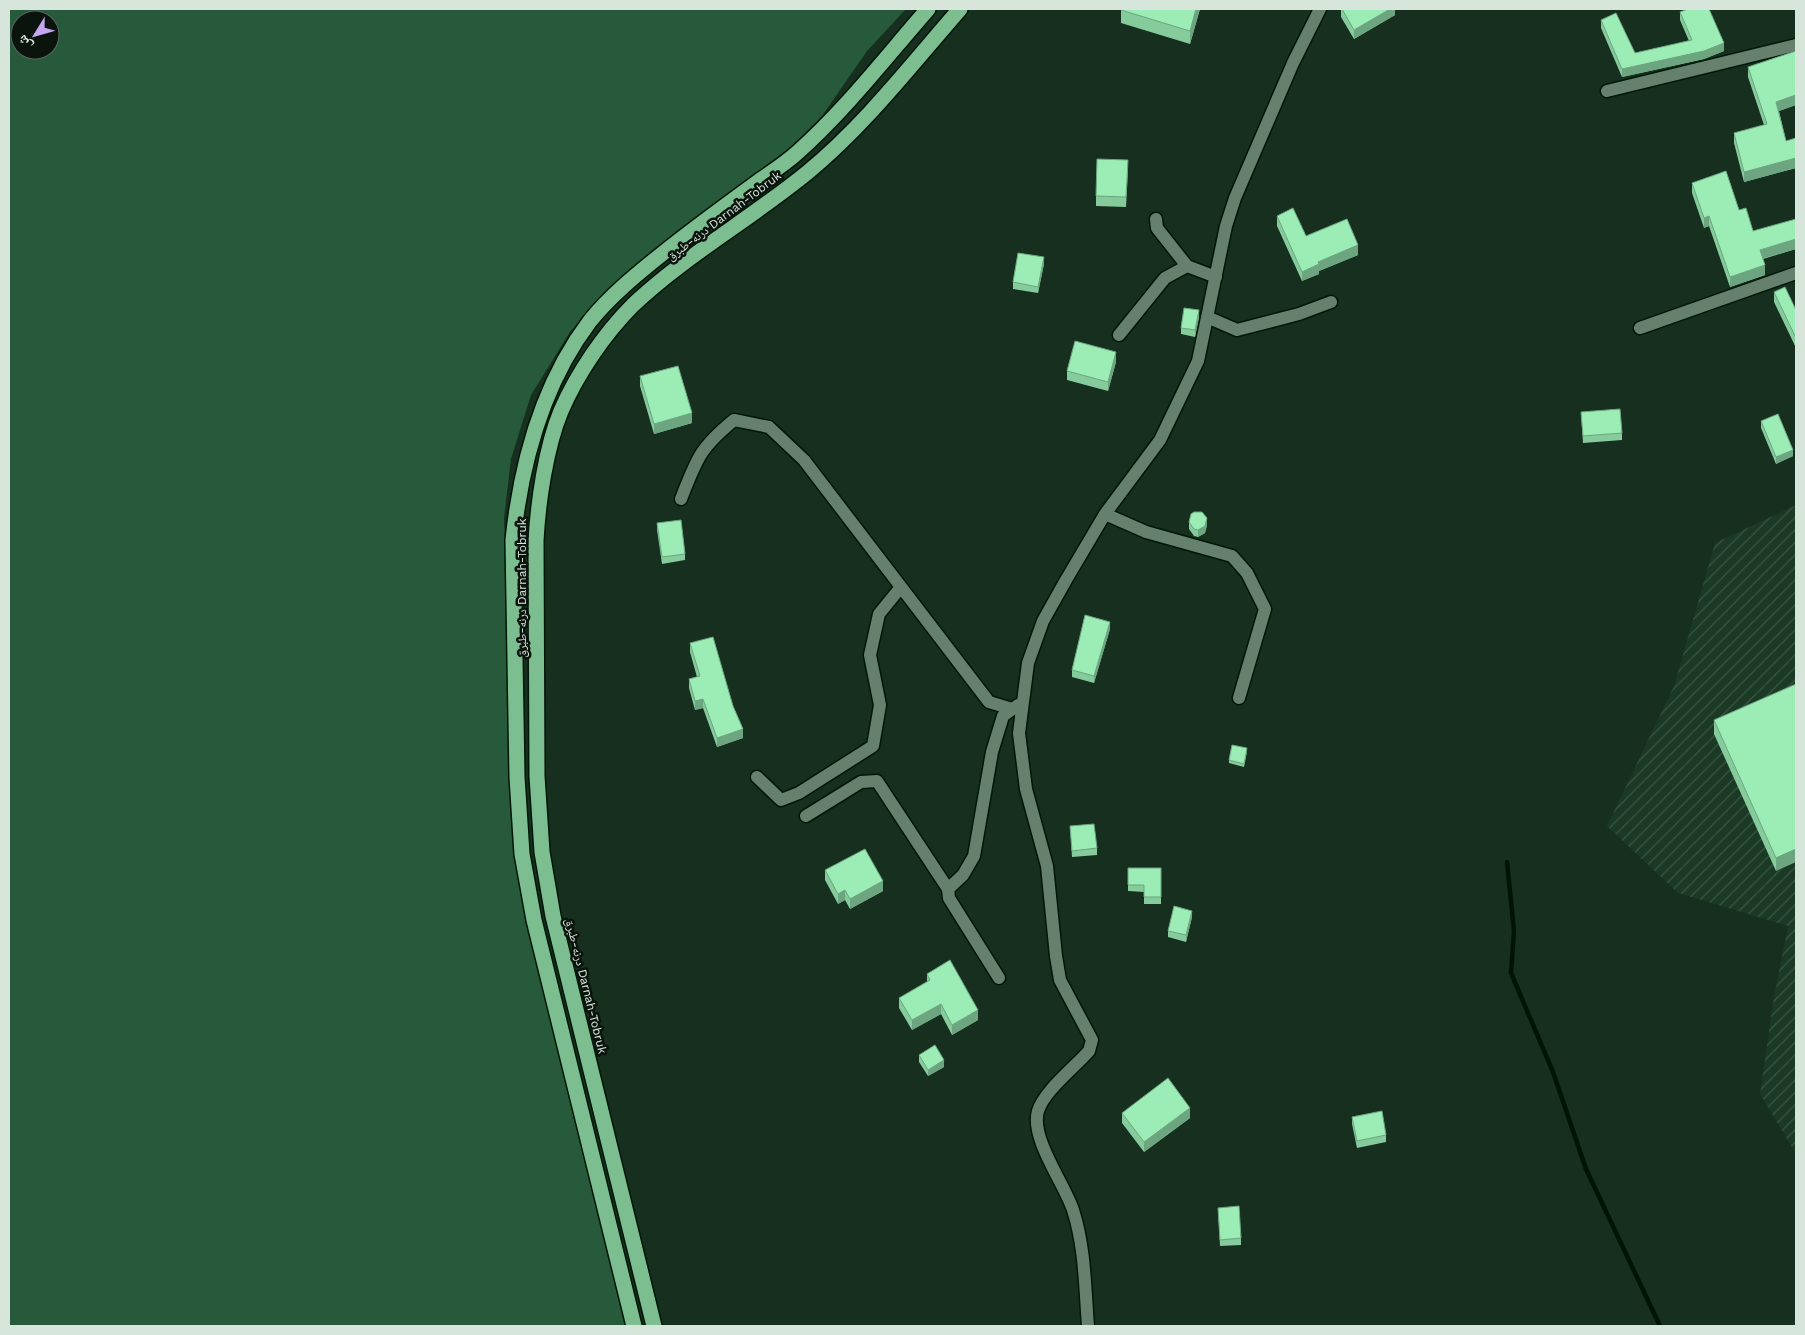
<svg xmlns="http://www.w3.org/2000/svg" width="1805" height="1335" viewBox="0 0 1805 1335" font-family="'Work Sans','Noto Naskh Arabic',sans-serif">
  <defs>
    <pattern id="industrial-furrows" width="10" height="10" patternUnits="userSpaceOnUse" patternTransform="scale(1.25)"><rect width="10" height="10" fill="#1a3a25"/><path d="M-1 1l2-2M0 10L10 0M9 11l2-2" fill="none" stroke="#3b5644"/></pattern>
  </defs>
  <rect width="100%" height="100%" fill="#162f1f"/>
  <path fill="url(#industrial-furrows)" d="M1796,505V1154L1760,1094L1774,997L1788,926L1678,893L1607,826L1674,686L1715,543Z"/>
  <path fill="#275a3a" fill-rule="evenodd" d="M9,9H906L867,51L822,116L768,170L608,288L570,332L531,395L511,459L504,518L514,787L521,890L628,1326H9ZM20,20H50V50H20Z"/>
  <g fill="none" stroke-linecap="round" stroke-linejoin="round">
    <path stroke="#001406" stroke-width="4.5" d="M1507,862L1514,931L1511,973L1553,1072L1586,1169L1660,1326"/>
    <defs>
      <path id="minor" d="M1607,91L1796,45
        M1156,219L1157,228L1187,266
        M1207,317L1237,330L1299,314L1331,302
        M1640,328L1796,273
        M1119,335L1165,278L1187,266L1216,277
        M681,499C697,458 700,448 734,420L769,427L804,460L989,702L1012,709
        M1105,514L1146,532L1232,556L1247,573L1265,609L1239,698
        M757,777L781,800L799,793L873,746L880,705L870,655L879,614L901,587
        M806,816L861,782L877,781L948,889
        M999,978L949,898L948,889L963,875L974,856L992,752L1003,716L1018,705
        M1088,1326C1085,1288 1085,1247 1073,1210C1064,1183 1030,1138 1038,1111C1044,1091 1075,1067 1089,1051L1092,1040L1060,980L1056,956L1047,866L1026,789L1019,733L1028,663L1043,621L1066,580L1105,514L1160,440L1198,361L1226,226L1235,198L1293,63L1320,9"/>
      <path id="highway" d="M634,1326L534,920L522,854L517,777L513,540C521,464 543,383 590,321C610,296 637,274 662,254C693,229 726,205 759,181C772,172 786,163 798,152C846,109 886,57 928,9
        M654,1326L553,916L542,852L537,776L536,541C538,502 546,447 561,411C577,374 604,334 633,305C686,255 752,218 808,172C865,125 911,65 960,9"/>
    </defs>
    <use href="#minor" stroke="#011708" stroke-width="15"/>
    <use href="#highway" stroke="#011708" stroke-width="18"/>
    <use href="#minor" stroke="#65806c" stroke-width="12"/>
    <use href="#highway" stroke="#7dbe91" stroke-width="15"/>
  </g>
  <path fill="#85cb9c" d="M1200,9L1190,44L1121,23V10Z
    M1341,9H1395V15L1354,39L1341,17Z
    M1680,12L1724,51L1704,59L1622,77L1601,28V20L1635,53L1689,41L1680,20Z
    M1796,51V105L1779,111L1786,141L1796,138V168L1744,182L1734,143V133L1764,125L1748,77V67Z
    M1128,170L1126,207L1096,206V196Z
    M1692,183L1739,210L1753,231L1796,219V249L1763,259L1765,275L1730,287L1709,226L1704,228L1692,193Z
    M1277,216L1306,236L1358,255L1319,271V274L1302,281L1277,226Z
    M1044,264L1038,293L1013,289V282Z
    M1774,292L1796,310V348L1774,302Z
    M1199,317L1195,337L1181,334V328Z
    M1116,362L1108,391L1067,380V371Z
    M640,376L692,423L654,434L640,386Z
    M1581,412L1622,433V440L1583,443Z
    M1761,421L1793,456L1776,464L1761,428Z
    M1189,522L1207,525L1205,533L1198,537L1194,536L1189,529Z
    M657,523L685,554V560L662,564L657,530Z
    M1110,629L1094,683L1072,677V670Z
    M690,643L733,706L743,738L717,747L703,708L695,710L689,688V679L697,677L690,652Z
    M1796,685L1776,871L1714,734V720Z
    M1247,752L1244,767L1229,763V760Z
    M1070,826L1097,848V855L1072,857Z
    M1128,868H1161V904H1144V892L1128,891Z
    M825,870L883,891L850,909L845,900L838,904L825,880Z
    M1192,917L1186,942L1168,937V931Z
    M927,974L978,1020L952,1035L941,1014L912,1030L899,1008V998L927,982Z
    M919,1055L944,1067L928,1076L919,1062Z
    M1122,1113L1190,1118L1144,1152L1122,1123Z
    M1352,1117L1386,1135V1142L1357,1148L1352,1124Z
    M1218,1208L1241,1238V1245L1220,1246Z"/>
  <path fill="#6ca57f" d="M1196,9H1200L1190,44V31Z
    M1390,9H1395V15L1354,39V30Z
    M1724,43V51L1704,59L1622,77V69Z
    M1796,95V105L1776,112V102Z
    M1796,158V168L1744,182V172Z
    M1709,216V226L1704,228V218Z
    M1796,239V249L1760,259V250Z
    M1358,245V255L1319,271V274L1302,281V272L1318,262Z
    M1044,257V264L1038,293V287Z
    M1765,265V275L1730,287V277Z
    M1199,310V317L1195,337V330Z
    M1116,352V362L1108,391V382Z
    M692,413V423L654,434V424Z
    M1793,450V456L1776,464V457Z
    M1207,518V525L1205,533L1198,537V530Z
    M1110,622V629L1094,683V676Z
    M703,699V708L695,710V701Z
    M743,729V738L717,747V738Z
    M1796,849V862L1776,871V858Z
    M883,881V891L850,909V899Z
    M845,890V900L838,904V894Z
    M1192,911V917L1186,942V935Z
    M941,1004V1014L912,1030V1020Z
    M978,1010V1020L952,1035V1025Z
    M944,1060V1067L928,1076V1070Z
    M1190,1108V1118L1144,1152V1142Z"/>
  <path fill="#9becb5" stroke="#6ca57f" d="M1121,9H1196L1190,31L1121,10Z
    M1342,9H1390L1354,30Z
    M1688,9H1709L1724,43L1704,51L1622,69L1601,20L1616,13L1635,53L1692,40L1680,12Z
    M1796,51V95L1776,102L1786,141L1796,138V158L1744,172L1734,133L1767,124L1748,67Z
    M1097,159L1128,160L1126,197L1096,196Z
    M1726,171L1739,210L1746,208L1753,231L1796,219V239L1760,250L1765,265L1730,277L1709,216L1704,218L1692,183Z
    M1293,208L1306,236L1347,219L1358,245L1318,262L1319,264L1302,272L1277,216Z
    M1018,253L1044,257L1038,287L1013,282Z
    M1785,287L1796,310V338L1774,292Z
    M1184,308L1199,310L1195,330L1181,328Z
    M1075,341L1116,352L1108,382L1067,371Z
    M678,366L692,413L654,424L640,376Z
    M1620,409L1622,433L1583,436L1581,412Z
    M1778,414L1793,450L1776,457L1761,421Z
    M1194,512H1202L1207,518L1205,526L1198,530L1194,529L1189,522L1191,514Z
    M681,520L685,554L662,557L657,523Z
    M1085,615L1110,622L1094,676L1072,670Z
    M713,637L733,706L743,729L717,738L703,699L695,701L689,679L700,676L690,643Z
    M1796,684V849L1776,858L1714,720Z
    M1232,745L1247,748L1244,764L1229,760Z
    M1094,824L1097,848L1072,851L1070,826Z
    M865,849L883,881L850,899L845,890L838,894L825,870Z
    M1128,868H1161V897H1144V885H1128Z
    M1174,906L1192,911L1186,935L1168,931Z
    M950,960L978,1010L952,1025L941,1004L912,1020L899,998L930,980L927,974Z
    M935,1045L944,1060L928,1070L919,1055Z
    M1168,1078L1190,1108L1144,1142L1122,1113Z
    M1382,1111L1386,1135L1357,1141L1352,1117Z
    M1239,1206L1241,1238L1220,1240L1218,1208Z"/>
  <g text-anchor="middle" stroke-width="5" stroke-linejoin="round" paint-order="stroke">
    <g font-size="12" fill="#d7e6db" stroke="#0a140d">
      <text transform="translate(724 216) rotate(-37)" y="4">درنه-طبرق Darnah-Tobruk</text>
      <text transform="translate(522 588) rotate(-90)" y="4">درنه-طبرق Darnah-Tobruk</text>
      <text transform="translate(586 986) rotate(76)" y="4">درنه-طبرق Darnah-Tobruk</text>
    </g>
  </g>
  <rect width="1805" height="1335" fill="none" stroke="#d7e6db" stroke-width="20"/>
  <g transform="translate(35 35) rotate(233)"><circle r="24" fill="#0a140d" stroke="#5c685f"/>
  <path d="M0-4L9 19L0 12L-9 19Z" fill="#c6a6f0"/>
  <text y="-8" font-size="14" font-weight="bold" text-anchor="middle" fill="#d7e6db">ش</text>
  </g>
</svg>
